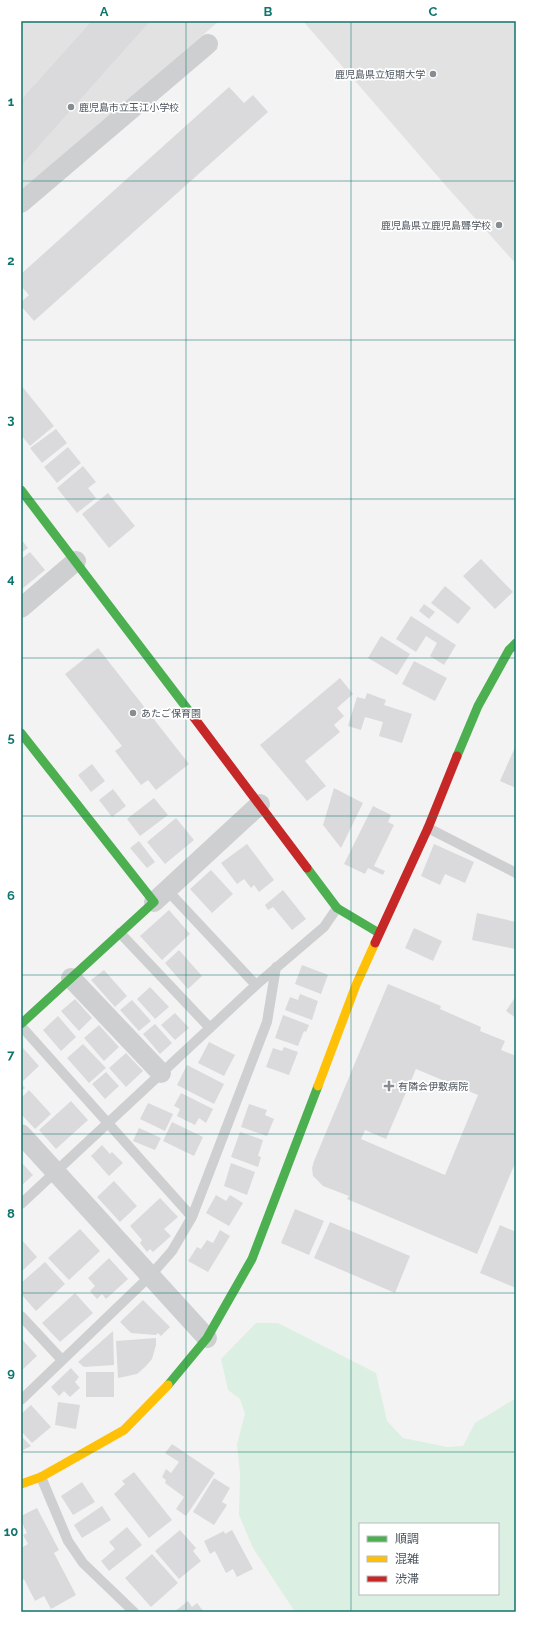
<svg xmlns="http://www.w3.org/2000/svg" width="537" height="1633" viewBox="0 0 537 1633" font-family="Raleway,'Noto Sans JP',sans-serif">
  <rect width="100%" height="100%" fill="#f4f3f3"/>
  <path fill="#e2e2e3" d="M21,21H219L21,193Z
    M303,21H516V264L447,187Z"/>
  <path fill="#dbefe2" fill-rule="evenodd" d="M256,1323H278L376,1373L387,1421L403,1438L447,1447L463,1446L475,1423L516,1398V1612H295L253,1548L239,1515L240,1473L237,1444L245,1414L240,1399L228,1390L221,1359ZM360,1524H498V1594H360Z"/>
  <path fill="#dadadc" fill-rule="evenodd" d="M92,21H150L21,166V100Z
    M229,87L244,103L253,95L268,112L34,321L21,306V302L29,295L21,286V274Z
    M21,385L54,426L30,446L21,435Z
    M56,429L67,443L42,463L30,448Z
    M68,447L81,463L57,483L44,467Z
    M83,466L96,482L88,488L96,498L77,513L57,488Z
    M108,493L135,526L109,548L82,514Z
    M21,539L28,548L21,553Z
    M30,552L45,570L22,589L21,559Z
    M481,559L513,592L495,609L463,576Z
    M445,586L471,608L458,624L431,603Z
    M424,604L435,612L429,619L419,611Z
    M411,616L456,645L444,665L430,656L437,643L426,636L416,652L396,639Z
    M381,636L410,654L397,675L368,658Z
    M98,648L189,764L156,790L148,780L141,785L115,751L122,746L65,674Z
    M414,661L447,678L435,701L402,684Z
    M340,678L353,694L337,708L344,716L334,725L340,732L305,761L326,786L307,801L260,745Z
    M367,693L386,700L384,705L412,714L402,743L379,736L383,722L365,717L361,730L348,726L357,697L365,699Z
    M516,745V788L500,781Z
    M92,764L105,781L91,792L78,775Z
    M334,788L363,803L341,848L323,825Z
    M113,789L126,806L112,817L99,800Z
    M154,798L168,815L140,836L127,819Z
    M373,806L391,815L388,822L394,825L374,866L385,871L383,875L368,868L365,874L344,864Z
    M176,818L194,840L165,864L147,842Z
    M139,841L155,862L147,868L130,848Z
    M247,844L274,880L259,892L254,885L251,888L244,879L237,884L221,863Z
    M434,844L474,862L465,883L445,874L440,885L421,876Z
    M211,870L233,894L212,913L190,889Z
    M283,890L306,919L292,930L273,907L268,910L265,905Z
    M169,910L190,934L162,960L140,936Z
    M477,913L516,922L515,949L472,940Z
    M414,928L442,941L433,961L405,948Z
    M179,950L202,976L188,989L165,963Z
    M302,965L328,975L321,994L295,984Z
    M104,970L127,996L115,1007L91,980Z
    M388,984L441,1006L440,1009L481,1027L480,1031L505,1041L501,1050L516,1056V1161L477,1254L347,1199L349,1196L323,1186L313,1176L312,1168L314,1161ZM416,1069L478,1095L445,1175L361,1139L365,1130L386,1139Z
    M150,987L169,1007L155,1019L137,999Z
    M300,994L318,1001L312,1020L285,1010L290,997L298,1000Z
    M516,996V1018L506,1011Z
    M75,999L92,1018L79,1031L61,1011Z
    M132,1000L151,1021L139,1031L120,1010Z
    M175,1013L189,1028L175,1040L161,1025Z
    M283,1015L309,1025L306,1032L304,1031L298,1046L275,1038Z
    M58,1016L76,1037L61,1051L43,1030Z
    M155,1024L172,1043L160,1054L143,1034Z
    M99,1025L119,1047L104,1061L84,1038Z
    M209,1042L235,1055L224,1076L198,1063Z
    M83,1044L106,1068L89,1083L67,1058Z
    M284,1047L298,1052L289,1075L266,1067L273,1048L282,1051Z
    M23,1048L39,1066L23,1081L21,1079V1050Z
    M126,1053L143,1071L126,1087L109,1068Z
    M187,1065L224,1084L214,1104L177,1085Z
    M106,1072L119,1086L105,1099L92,1084Z
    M21,1083L25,1088L21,1091Z
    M29,1090L51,1114L35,1129L21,1114V1098Z
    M181,1093L213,1109L206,1123L199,1118L195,1125L177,1116L180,1109L174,1106Z
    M71,1101L88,1120L56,1149L39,1130Z
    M148,1103L173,1114L165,1131L140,1119Z
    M249,1104L267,1110L265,1115L274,1119L267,1136L241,1127Z
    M172,1122L203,1137L194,1156L163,1141Z
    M139,1128L161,1138L155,1150L133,1141Z
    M240,1132L263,1140L258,1156L261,1157L258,1167L231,1157Z
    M102,1145L110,1154L112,1152L123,1163L109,1176L91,1156Z
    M21,1162L33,1175L21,1186Z
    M231,1163L255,1172L247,1195L224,1186Z
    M114,1181L137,1206L120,1222L97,1197Z
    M216,1195L226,1201L230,1195L243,1203L229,1226L206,1213Z
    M160,1198L178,1217L164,1229L171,1236L153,1252L150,1249L147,1252L140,1243L142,1240L130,1226Z
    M295,1209L324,1221L309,1255L281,1243Z
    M330,1222L410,1256L395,1293L314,1258Z
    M500,1225L516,1232V1288L480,1273Z
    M80,1229L100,1251L69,1280L48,1258Z
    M220,1230L230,1236L208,1272L188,1261L197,1247L201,1249L207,1240L213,1243Z
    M21,1239L37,1257L21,1272Z
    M109,1258L128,1279L106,1299L102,1294L97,1299L90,1291L95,1286L88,1278Z
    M45,1262L65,1284L36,1311L21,1294V1283Z
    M75,1293L93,1313L60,1342L42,1323Z
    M143,1300L170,1327L161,1336L158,1333L156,1335L131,1333L120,1322Z
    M113,1331L114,1365L84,1367L78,1362Z
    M21,1338L37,1356L21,1371Z
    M156,1338V1345L152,1359L145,1367L137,1374L118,1378L116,1341Z
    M71,1368L79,1377L75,1382L80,1388L70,1397L64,1391L59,1396L51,1387Z
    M86,1372H114V1397H86Z
    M58,1402L80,1405L76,1429L55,1425Z
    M31,1405L51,1427L32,1443L21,1431V1414Z
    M21,1436L31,1446L21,1451Z
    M172,1444L215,1473L186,1516L176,1509L184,1497L165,1483L166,1480L162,1477L166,1469L171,1473L179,1462L165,1453Z
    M134,1472L172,1520L149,1538L114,1494L125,1484L122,1481Z
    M214,1478L230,1488L222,1502L227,1505L214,1525L193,1512Z
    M82,1482L95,1502L73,1515L61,1496Z
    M102,1506L111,1520L82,1538L74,1525Z
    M37,1508L59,1550L54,1553L76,1595L51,1609L44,1596L35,1601L24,1579L21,1581V1548L28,1544L23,1535L27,1533L21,1521V1516Z
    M127,1527L142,1545L109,1571L101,1561L115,1549L109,1542Z
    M180,1530L196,1548L193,1551L201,1561L179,1579L155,1551Z
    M232,1530L253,1569L237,1577L233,1569L226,1573L215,1551L210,1554L204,1541L224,1531L225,1534Z
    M152,1554L178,1583L151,1607L125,1578Z
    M188,1601L192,1607L197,1603L204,1612H174Z"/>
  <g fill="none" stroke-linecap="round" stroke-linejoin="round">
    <path stroke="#cdcfd1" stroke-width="10" d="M428,828L516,873
      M167,890L256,985
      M120,933L210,1028
      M21,1026L192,1217
      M21,1204L256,985L324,927L337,908
      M21,1316L62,1360
      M21,1400L150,1276L172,1251L192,1217L267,1022L276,967
      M41,1477L68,1541L83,1563L134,1612"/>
    <path stroke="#cdcfd1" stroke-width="20" d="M21,203L208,44
      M21,608L76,561
      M154,902L260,804
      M71,978L161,1073
      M21,1134L207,1338"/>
    <path stroke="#4caf50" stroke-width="9" d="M21,490L192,715
      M21,733L154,902L21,1024
      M457,756L478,706L509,650L516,643
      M307,868L337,908L379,933
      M168,1385L207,1338L252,1259L318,1086"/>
    <path stroke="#ffc107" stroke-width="9" d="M318,1086L356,985L375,943
      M21,1484L41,1477L124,1430L168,1385"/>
    <path stroke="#c62828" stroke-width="9" d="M192,715L307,868
      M375,943L428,828L457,756"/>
  </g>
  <path fill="none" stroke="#0f766e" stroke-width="1" stroke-opacity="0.55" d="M186,21V1612M351,21V1612M21,181H516M21,340H516M21,499H516M21,658H516M21,816H516M21,975H516M21,1134H516M21,1293H516M21,1452H516"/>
  <g fill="#878c92" stroke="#fff" stroke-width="1.5">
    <circle cx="433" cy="74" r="4"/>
    <circle cx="71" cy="107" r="4"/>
    <circle cx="499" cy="225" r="4"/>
    <circle cx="133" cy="713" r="4"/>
    <path d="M387 1080h4v4h4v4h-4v4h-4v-4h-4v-4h4z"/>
  </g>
  <g text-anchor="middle" stroke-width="3.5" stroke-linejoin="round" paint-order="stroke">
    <g font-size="10" fill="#4c555e" stroke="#fff" text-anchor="start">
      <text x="425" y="78" text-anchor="end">鹿児島県立短期大学</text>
      <text x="79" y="111">鹿児島市立玉江小学校</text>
      <text x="491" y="229" text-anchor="end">鹿児島県立鹿児島聾学校</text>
      <text x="141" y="717">あたご保育園</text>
      <text x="398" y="1090">有隣会伊敷病院</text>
    </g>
  </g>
  <rect width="537" height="1633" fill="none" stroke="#ffffff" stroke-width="44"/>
  <rect x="359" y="1523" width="140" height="72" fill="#ffffff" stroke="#b7bbbf"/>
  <rect x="367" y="1536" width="20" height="6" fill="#4caf50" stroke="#b7bbbf"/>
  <text x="395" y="1543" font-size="12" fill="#4c555e">順調</text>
  <rect x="367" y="1556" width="20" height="6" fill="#ffc107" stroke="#b7bbbf"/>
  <text x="395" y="1563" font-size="12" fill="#4c555e">混雑</text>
  <rect x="367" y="1576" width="20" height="6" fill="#c62828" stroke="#b7bbbf"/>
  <text x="395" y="1583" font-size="12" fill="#4c555e">渋滞</text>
  <rect x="22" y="22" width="493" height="1589" fill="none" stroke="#0f766e" stroke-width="1.5"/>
  <g font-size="13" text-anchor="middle" font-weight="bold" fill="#0f766e">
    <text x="104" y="16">A</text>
    <text x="268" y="16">B</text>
    <text x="433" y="16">C</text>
    <text x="11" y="106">1</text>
    <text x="11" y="265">2</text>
    <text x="11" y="424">3</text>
    <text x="11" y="583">4</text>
    <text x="11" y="742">5</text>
    <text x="11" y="900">6</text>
    <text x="11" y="1059">7</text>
    <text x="11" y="1218">8</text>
    <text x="11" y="1377">9</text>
    <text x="11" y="1536">10</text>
  </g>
</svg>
